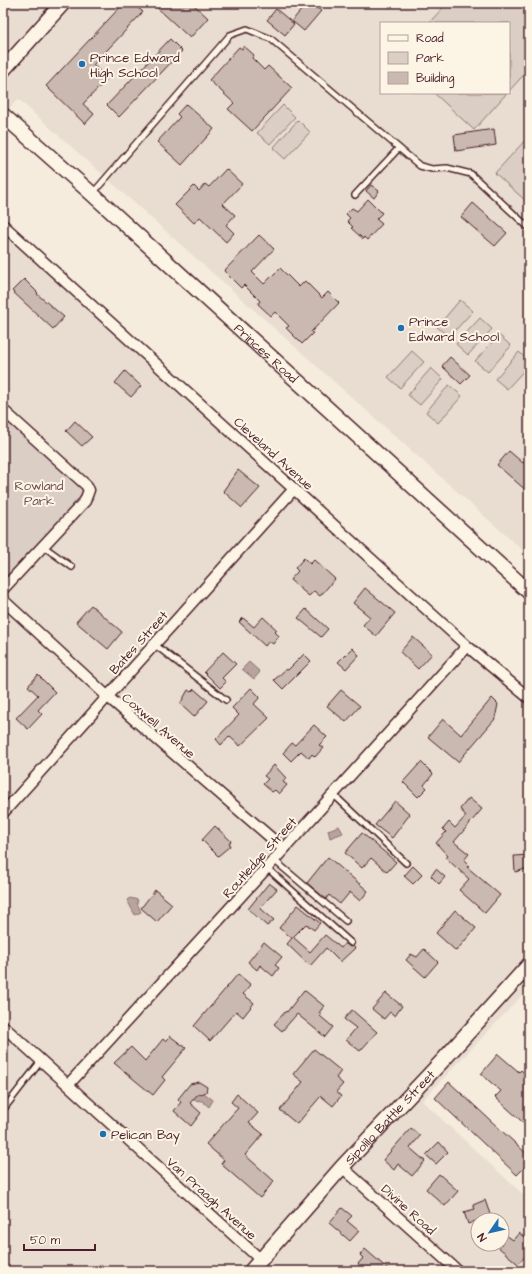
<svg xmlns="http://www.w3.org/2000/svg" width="532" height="1274" viewBox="0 0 532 1274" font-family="'Architects Daughter',sans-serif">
  <rect width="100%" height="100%" fill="#f5ecde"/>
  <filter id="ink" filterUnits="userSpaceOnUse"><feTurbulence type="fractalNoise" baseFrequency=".025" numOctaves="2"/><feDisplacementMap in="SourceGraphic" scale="8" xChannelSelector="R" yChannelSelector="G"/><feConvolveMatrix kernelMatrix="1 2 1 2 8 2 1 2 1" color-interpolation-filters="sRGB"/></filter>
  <g filter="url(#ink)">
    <path fill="#e8ddd0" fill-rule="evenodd" d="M3,3H529V556L18,99L3,115ZM381,23H509V93H381Z
      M3,222L529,704V988L422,1101L529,1200V1271H3ZM478,1220H502V1244H478Z"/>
    <path fill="#dbcec4" stroke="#927678" d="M447,3H529V69L509,91V23H429Z
      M434,93H507L474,130Z
      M283,105L295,117L270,144L257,133Z
      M298,120L310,132L285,159L273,148Z
      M529,136V204L495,173Z
      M460,300L473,311L449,337L437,327Z
      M480,318L492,329L468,355L456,344Z
      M499,335L511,346L488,372L475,361Z
      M412,351L424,362L400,388L388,377Z
      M519,352L529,361V365L507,389L495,379Z
      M431,368L443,379L420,405L408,395Z
      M449,385L462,396L438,423L426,412Z
      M3,412L90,490L3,589Z"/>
    <path fill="#b8a39e" stroke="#8c6e70" d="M249,662L260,672L254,679L242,669Z
      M339,826L343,833L330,838L328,830Z
      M130,898L138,900L137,903L141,912L135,915L127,900Z
      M204,1093L213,1100L209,1107L202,1101L192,1100L197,1095Z"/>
    <path fill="#cab9b1" stroke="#4a1f2b" d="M124,3H141L137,7L143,12L93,65L108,78L83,104L94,114L85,124L46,86Z
      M152,3H192L208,18L190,38Z
      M307,3H311L321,11L304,31L292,21Z
      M276,9L294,24L285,35L267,20Z
      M170,39L182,51L119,117L107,105Z
      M244,46L254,55L252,58L264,70L268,66L292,88L252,131L228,109L234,103L209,80L239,47L242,49Z
      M186,104L214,129L182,165L157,142L180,117L177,114Z
      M494,129L496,145L456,151L454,135Z
      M226,169L242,184L223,204L235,215L226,225L234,233L226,242L200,217L194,223L175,205L194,186L199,191L205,184L209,187Z
      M371,185L379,191L374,198L366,191Z
      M368,199L382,213L376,219L382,224L367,240L364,237L363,239L351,228L353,227L347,221L350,218L346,214L352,208L357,211Z
      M473,203L507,233L495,246L461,217Z
      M259,235L274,249L252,272L264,284L280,268L299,287L305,281L322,298L328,292L339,303L311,332L313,333L302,344L286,328L289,326L275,312L271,316L258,304L260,301L244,285L241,288L224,271Z
      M24,279L38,293L37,294L64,317L53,329L12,291Z
      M450,357L470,375L461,384L442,366Z
      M125,371L141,386L131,397L115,383Z
      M75,421L92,437L82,446L66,431Z
      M509,451L523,463L529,457V493L497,465Z
      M238,470L260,488L242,508L223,491Z
      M304,558L310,564L314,560L335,579L320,596L314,591L309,596L290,580L298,571L295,568Z
      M365,588L395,613L376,636L363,625L370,617L353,603Z
      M91,605L122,632L108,649L76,622Z
      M306,609L328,629L321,637L298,618Z
      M263,617L277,630L275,632L279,636L273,644L269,641L265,646L239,622L243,618L254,627Z
      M413,637L432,654L418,669L400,652Z
      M352,648L359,655L346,669L338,662Z
      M223,652L236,664L222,678L226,682L220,688L204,672Z
      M304,654L311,661L283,689L274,680L286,669L288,670Z
      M38,675L55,692L38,710L42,714L28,729L16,718L38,695L28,686Z
      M251,688L260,697L254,704L269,718L240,746L229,736L221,745L216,739L239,715L232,708Z
      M194,689L208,701L194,717L180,704L188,690L191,692Z
      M341,690L360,706L346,722L327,706Z
      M492,698L498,704L495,719L458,762L428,737L443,719L461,735Z
      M314,725L327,737L319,745L323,748L315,757L312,754L309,758L301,751L291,761L283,753L292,743L295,745Z
      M421,762L433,774L424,785L427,788L418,797L403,782Z
      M274,765L286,778L283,782L287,785L279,794L275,790L272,792L263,784L268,779L264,776Z
      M469,798L482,809L454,842L469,854L464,860L469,865L467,867L500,895L485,913L459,890L469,879L446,858L448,856L436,843L446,832L443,829L449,822L455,828L466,816L460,809Z
      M395,801L410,814L392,838L375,825Z
      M215,826L231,841L229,844L230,846L218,856L202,840Z
      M362,833L396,862L387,872L371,858L362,868L345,853Z
      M529,855V868L515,872L514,856Z
      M328,857L368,891L360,901L350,892L340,904L329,895L326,899L307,883Z
      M413,866L422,875L413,884L404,876Z
      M436,869L445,877L439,884L431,876Z
      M269,883L277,889L260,908L274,920L267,926L248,909Z
      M155,890L172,904L157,922L141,908Z
      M298,905L320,923L314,930L306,924L293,937L310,952L325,935L341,948L345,943L350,947L353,946L355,948L340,962L326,948L310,966L287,944L292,938L279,928Z
      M455,910L476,928L456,951L436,933Z
      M264,942L282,957L275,965L279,968L273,976L260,965L257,970L248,962Z
      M424,949L438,962L425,977L406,960L411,954L417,957Z
      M238,974L251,985L243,994L254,1003L243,1017L236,1011L210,1041L194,1026Z
      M304,990L324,1006L319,1013L321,1014L320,1016L333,1027L325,1037L297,1014L282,1031L274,1024L286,1011L287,1012Z
      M386,993L402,1006L395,1016L390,1012L384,1019L372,1009Z
      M352,1010L377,1032L360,1051L346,1040L356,1028L344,1019Z
      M170,1036L186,1048L162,1077L165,1080L153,1095L114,1063L131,1047L145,1061L163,1039L165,1041Z
      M314,1049L341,1071L336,1078L343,1084L336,1092L341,1096L333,1106L321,1096L297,1124L280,1110L303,1082L293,1074Z
      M498,1054L519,1072L521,1070L529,1077V1128L495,1097L501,1091L481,1074Z
      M199,1082L207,1087L206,1092L197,1095L190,1103L201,1113L191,1126L174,1111L181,1102L178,1099L190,1084Z
      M449,1082L529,1156V1163L517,1175L435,1098Z
      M237,1094L258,1113L249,1123L263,1134L245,1155L274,1181L260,1198L221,1164L224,1160L206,1144L238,1108L231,1102Z
      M411,1128L420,1136L410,1148L425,1161L412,1176L398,1164L394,1170L383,1160Z
      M439,1142L448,1152L436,1164L426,1155Z
      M439,1174L458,1191L445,1206L426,1189Z
      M485,1200L492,1220H478L468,1224L464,1212L475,1209L473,1205Z
      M342,1208L352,1216L347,1221L359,1231L350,1241L329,1223Z
      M519,1233L529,1241V1252L518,1264L497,1246L502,1244V1240L506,1235L513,1240Z
      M365,1249L390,1271H365L358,1264L363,1258L360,1255Z"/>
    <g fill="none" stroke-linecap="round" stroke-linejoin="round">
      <defs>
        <path id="service" d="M49,3L56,9
          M93,193L230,35L247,29L271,39L420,166L432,169L447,168L471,174L529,228
          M355,195L399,148
          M43,546L72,567
          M154,644L226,700
          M333,794L406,863
          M274,860L346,921
          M267,868L351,943
          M3,1110L41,1061"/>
        <path id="minor" d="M3,225L467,646L529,698
          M3,410L86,485L89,490L85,501L3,589
          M3,600L107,696L284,849
          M3,813L294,489
          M3,1026L261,1260
          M68,1085L274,860L467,646
          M342,1167L458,1271"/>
        <g id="secondary">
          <path d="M3,70L63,3"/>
          <path id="s1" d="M3,115L91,193L529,592"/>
          <path id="s2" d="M251,1271L342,1167L445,1058L529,965"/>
        </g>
      </defs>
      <use href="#service" stroke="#4a1f2b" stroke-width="8"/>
      <use href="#minor" stroke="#4a1f2b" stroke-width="13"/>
      <use href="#secondary" stroke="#4a1f2b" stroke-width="17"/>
      <use href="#service" stroke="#fcf5e5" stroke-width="5"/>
      <use href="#minor" stroke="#fcf5e5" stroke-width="10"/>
      <use href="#secondary" stroke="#fcf5e5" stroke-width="14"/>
    </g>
  </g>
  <g fill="#1f6fb2" stroke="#fcf5e5" stroke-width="1.5">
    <circle cx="82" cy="64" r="4"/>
    <circle cx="401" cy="328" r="4"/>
    <circle cx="103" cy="1134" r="4"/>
  </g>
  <g text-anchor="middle" stroke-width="4" stroke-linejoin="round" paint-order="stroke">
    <g font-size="13" fill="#4a1f2b" stroke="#fcf5e5" text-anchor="start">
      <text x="90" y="62">Prince Edward<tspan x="90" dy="15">High School</tspan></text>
      <text x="409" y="326">Prince<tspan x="409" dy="15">Edward School</tspan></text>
      <text x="111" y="1139">Pelican Bay</text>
    </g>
    <g font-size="13" fill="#4a1f2b" stroke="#fcf5e5">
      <text dy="5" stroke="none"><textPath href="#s1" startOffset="355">Princes Road</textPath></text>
      <text transform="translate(274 453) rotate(42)" y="5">Cleveland Avenue</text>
      <text transform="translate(138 642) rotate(-48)" y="5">Bates Street</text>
      <text transform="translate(159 725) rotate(41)" y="5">Coxwell Avenue</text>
      <text transform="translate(259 857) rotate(-48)" y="5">Routledge Street</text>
      <text dy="5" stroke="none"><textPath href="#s2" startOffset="207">Sipolilo Battle Street</textPath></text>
      <text transform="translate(212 1198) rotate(42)" y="5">Van Praagh Avenue</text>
      <text transform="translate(409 1209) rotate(42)" y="5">Divine Road</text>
    </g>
    <g font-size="13" fill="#6e4b51" stroke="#fcf5e5">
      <text x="39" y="490">Rowland<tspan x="39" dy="15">Park</tspan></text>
    </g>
  </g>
  <rect width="532" height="1274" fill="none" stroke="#fcf5e5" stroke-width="16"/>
  <rect x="8" y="8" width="516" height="1258" fill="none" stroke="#4a1f2b" stroke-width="1.5" filter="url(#ink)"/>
  <rect x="380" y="22" width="130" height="72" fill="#fcf5e5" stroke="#b59f9b"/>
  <rect x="388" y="35" width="20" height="6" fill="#fcf5e5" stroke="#b59f9b"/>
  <text x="416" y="42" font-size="12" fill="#4a1f2b">Road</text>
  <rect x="388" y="52" width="20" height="12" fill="#dbcec4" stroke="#b59f9b"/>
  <text x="416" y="62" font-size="12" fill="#4a1f2b">Park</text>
  <rect x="388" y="72" width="20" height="12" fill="#cab9b1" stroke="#b59f9b"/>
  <text x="416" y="82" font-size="12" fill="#4a1f2b">Building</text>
  <g transform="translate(490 1232) rotate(236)"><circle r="19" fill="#fcf5e5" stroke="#b59f9b"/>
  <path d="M0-3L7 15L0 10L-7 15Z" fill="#1f6fb2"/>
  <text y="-6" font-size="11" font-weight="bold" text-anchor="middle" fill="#4a1f2b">N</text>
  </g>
  <path d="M24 1244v6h71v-6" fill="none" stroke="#4a1f2b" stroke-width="2"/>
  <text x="30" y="1244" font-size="12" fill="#4a1f2b" stroke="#fcf5e5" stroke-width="3" paint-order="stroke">50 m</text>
</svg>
